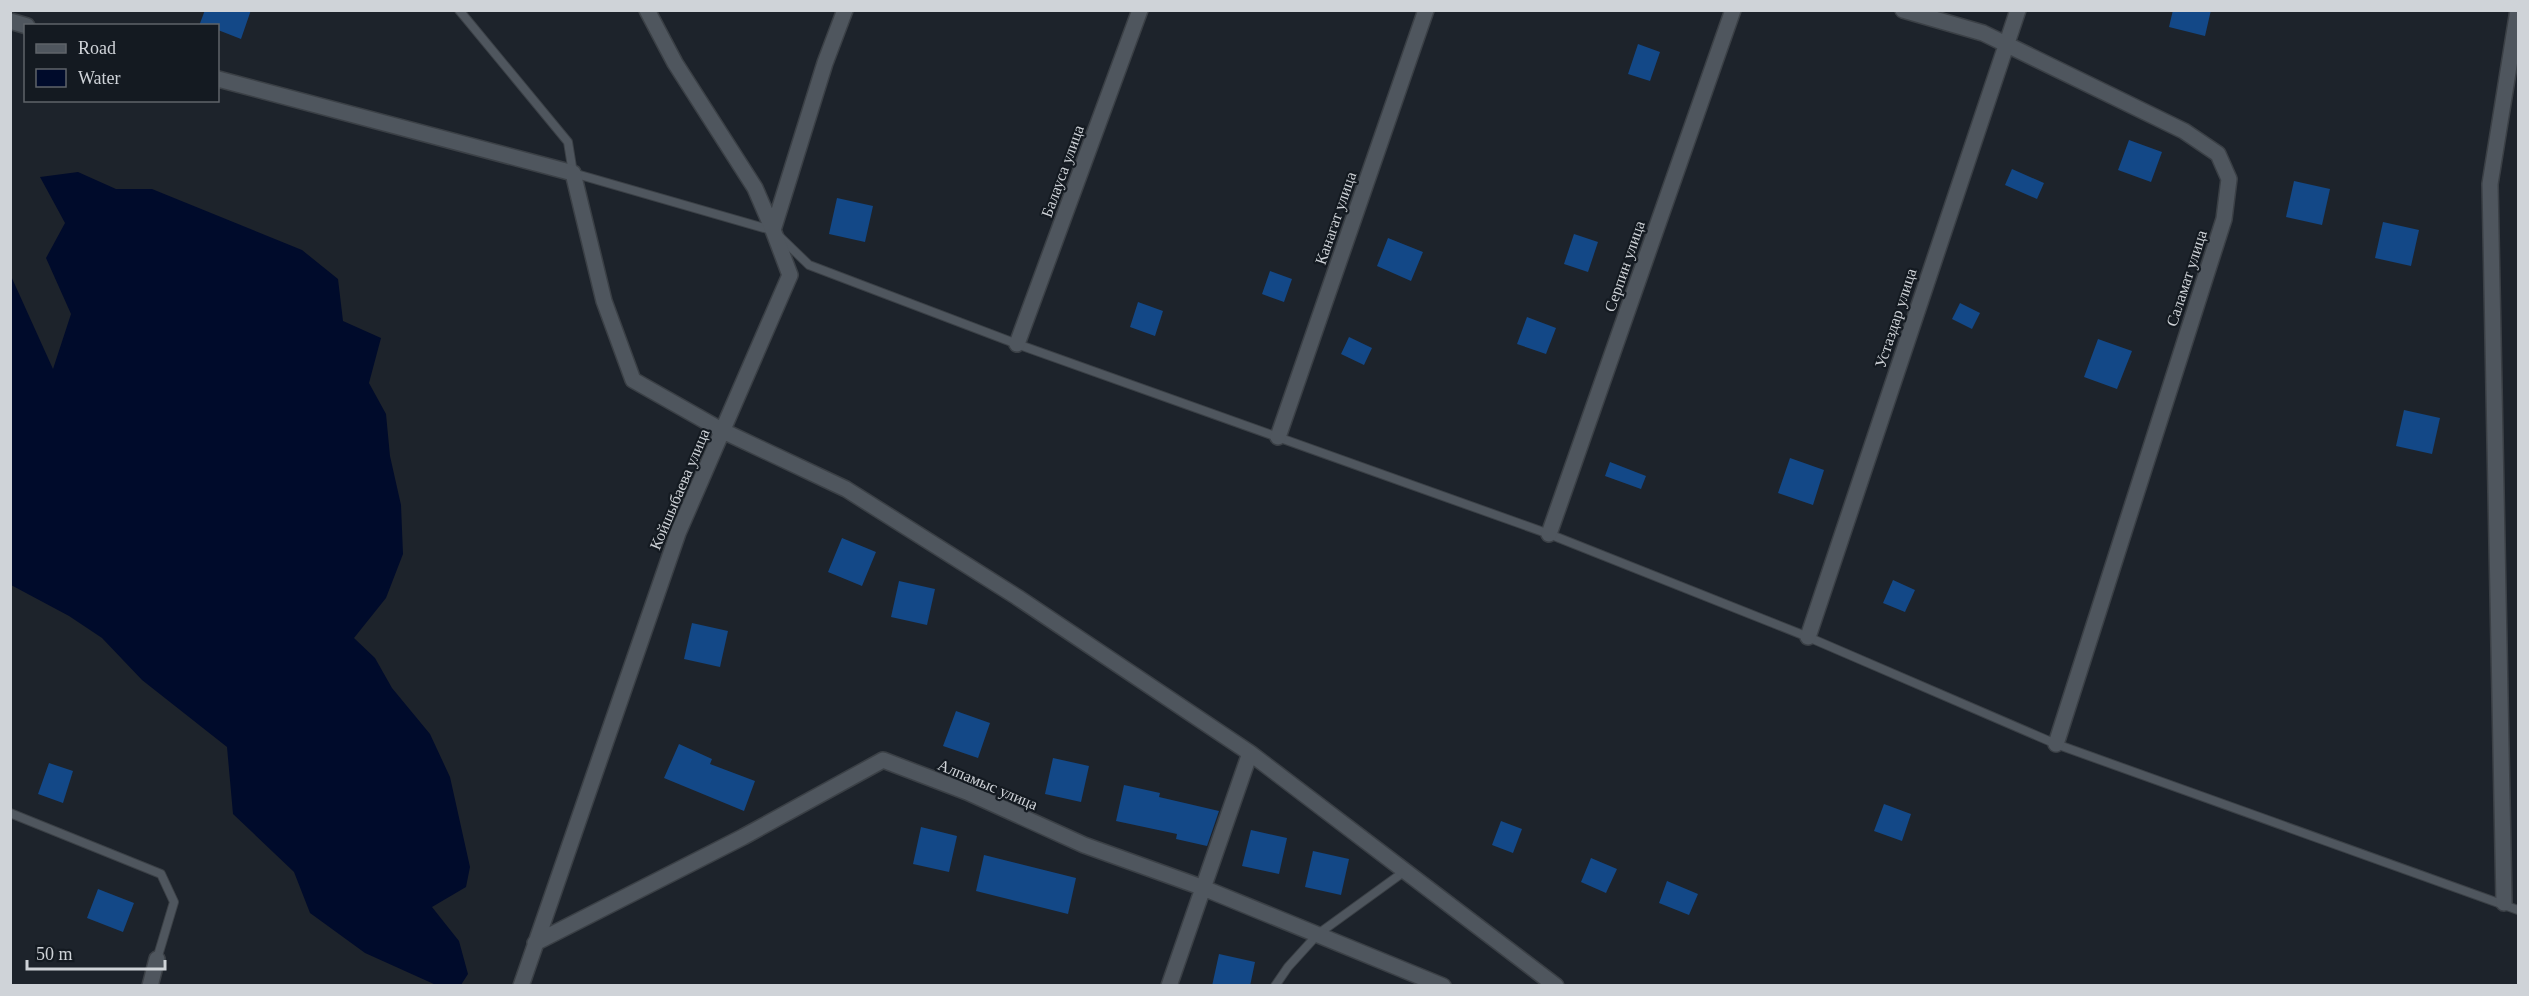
<svg xmlns="http://www.w3.org/2000/svg" width="2529" height="996" viewBox="0 0 2529 996" font-family="'Times New Roman',serif">
  <rect width="100%" height="100%" fill="#1d232b"/>
  <path fill="#000b2b" d="M78,172L116,189H152L216,215L302,250L338,279L343,321L381,338L369,383L386,414L390,456L401,505L403,554L386,598L354,638L375,658L392,688L430,734L450,777L470,867L466,887L432,907L459,941L468,974L461,985H436L365,953L310,913L294,872L233,814L227,747L142,680L102,638L69,616L11,585V276L53,369L71,314L46,258L65,223L40,177Z"/>
  <path fill="#134887" d="M205,10H251L241,39L218,30V26H199Z
    M2173,10H2211L2205,36L2169,27Z
    M1638,44L1660,52L1650,81L1628,74Z
    M2129,140L2162,152L2151,182L2118,170Z
    M2012,169L2044,183L2037,199L2005,185Z
    M2294,181L2330,189L2322,225L2286,217Z
    M837,198L873,206L865,242L829,234Z
    M2383,222L2419,230L2411,266L2375,258Z
    M1574,234L1598,242L1588,272L1564,264Z
    M1388,238L1423,252L1411,281L1377,266Z
    M1270,271L1292,279L1284,302L1262,294Z
    M1138,302L1163,311L1155,336L1130,327Z
    M1960,303L1980,313L1972,329L1952,319Z
    M1527,317L1556,328L1546,354L1517,344Z
    M1349,337L1372,348L1364,365L1341,354Z
    M2098,339L2132,351L2117,389L2084,377Z
    M2404,410L2440,418L2432,454L2396,446Z
    M1790,458L1824,470L1813,505L1778,493Z
    M1610,462L1646,476L1641,489L1605,476Z
    M842,538L876,552L862,586L828,572Z
    M1893,580L1915,590L1905,612L1883,603Z
    M899,581L935,589L927,625L891,617Z
    M692,623L728,631L720,667L684,659Z
    M956,711L990,723L978,758L943,746Z
    M679,744L712,759L710,764L755,781L744,811L664,778Z
    M1053,758L1089,766L1081,802L1045,794Z
    M49,763L73,771L63,803L38,794Z
    M1124,785L1160,793L1159,797L1219,811L1207,846L1176,839L1177,834L1116,821Z
    M1884,804L1911,814L1902,841L1874,831Z
    M1501,821L1522,829L1513,853L1492,845Z
    M921,827L957,836L949,872L913,864Z
    M1251,830L1287,838L1279,874L1242,866Z
    M1313,851L1349,859L1341,895L1305,887Z
    M984,855L1076,878L1068,914L976,891Z
    M1591,858L1617,869L1606,893L1581,882Z
    M1667,881L1698,894L1689,915L1659,903Z
    M98,889L134,903L123,932L87,918Z
    M1219,954L1255,962L1250,986H1212Z"/>
  <g fill="none" stroke-linecap="round" stroke-linejoin="round">
    <defs>
      <path id="lane" d="M459,10L568,142L573,173L771,230
        M780,237L809,265L1017,344L1549,534L1808,637L2056,744L2518,910
        M10,813L161,874L174,902L157,959
        M1275,986L1288,967L1318,934L1405,871"/>
      <path id="street" d="M647,10L675,63L755,188L773,230
        M1903,10L1983,33L2184,131L2218,154L2229,179L2224,219L2056,744
        M10,21L27,26
        M218,79L573,173L604,301L633,380L723,431L846,489L1017,597L1250,753L1556,986
        M1017,344L1140,10
        M1278,437L1426,10
        M1549,534L1733,10
        M1808,637L2018,10
        M2504,903L2490,184L2518,10
        M535,943L743,837L883,760L967,792L1084,845L1201,887L1443,986
        M150,986L157,959
        M521,986L678,533L790,275L773,230L825,63L845,10
        M1169,986L1250,753"/>
    </defs>
    <use href="#lane" stroke="#3b4046" stroke-width="10"/>
    <use href="#street" stroke="#3b4046" stroke-width="18"/>
    <use href="#lane" stroke="#4f565e" stroke-width="8"/>
    <use href="#street" stroke="#4f565e" stroke-width="15"/>
  </g>
  <g text-anchor="middle" stroke-width="4.5" stroke-linejoin="round" paint-order="stroke">
    <g font-size="16" fill="#cfd3d8" stroke="#141a21">
      <text transform="translate(1062 171) rotate(-70)" y="6">Балауса улица</text>
      <text transform="translate(1335 218) rotate(-71)" y="6">Канагат улица</text>
      <text transform="translate(1624 266) rotate(-71)" y="6">Серпин улица</text>
      <text transform="translate(2186 278) rotate(-72)" y="6">Саламат улица</text>
      <text transform="translate(1895 318) rotate(-72)" y="6">Устаздар улица</text>
      <text transform="translate(679 489) rotate(-67)" y="6">Койшыбаева улица</text>
      <text transform="translate(988 784) rotate(23)" y="6">Алпамыс улица</text>
    </g>
  </g>
  <rect width="2529" height="996" fill="none" stroke="#cfd3d8" stroke-width="24"/>
  <rect x="24" y="24" width="195" height="78" fill="#141a21" stroke="#5f646a" stroke-width="1.5"/>
  <rect x="36" y="44" width="30" height="9" fill="#4f565e" stroke="#5f646a" stroke-width="1.5"/>
  <text x="78" y="54" font-size="18" fill="#cfd3d8">Road</text>
  <rect x="36" y="69" width="30" height="18" fill="#000b2b" stroke="#5f646a" stroke-width="1.5"/>
  <text x="78" y="84" font-size="18" fill="#cfd3d8">Water</text>
  <path d="M27 960v9h138v-9" fill="none" stroke="#cfd3d8" stroke-width="3"/>
  <text x="36" y="960" font-size="18" fill="#cfd3d8" stroke="#141a21" stroke-width="4.5" paint-order="stroke">50 m</text>
</svg>
